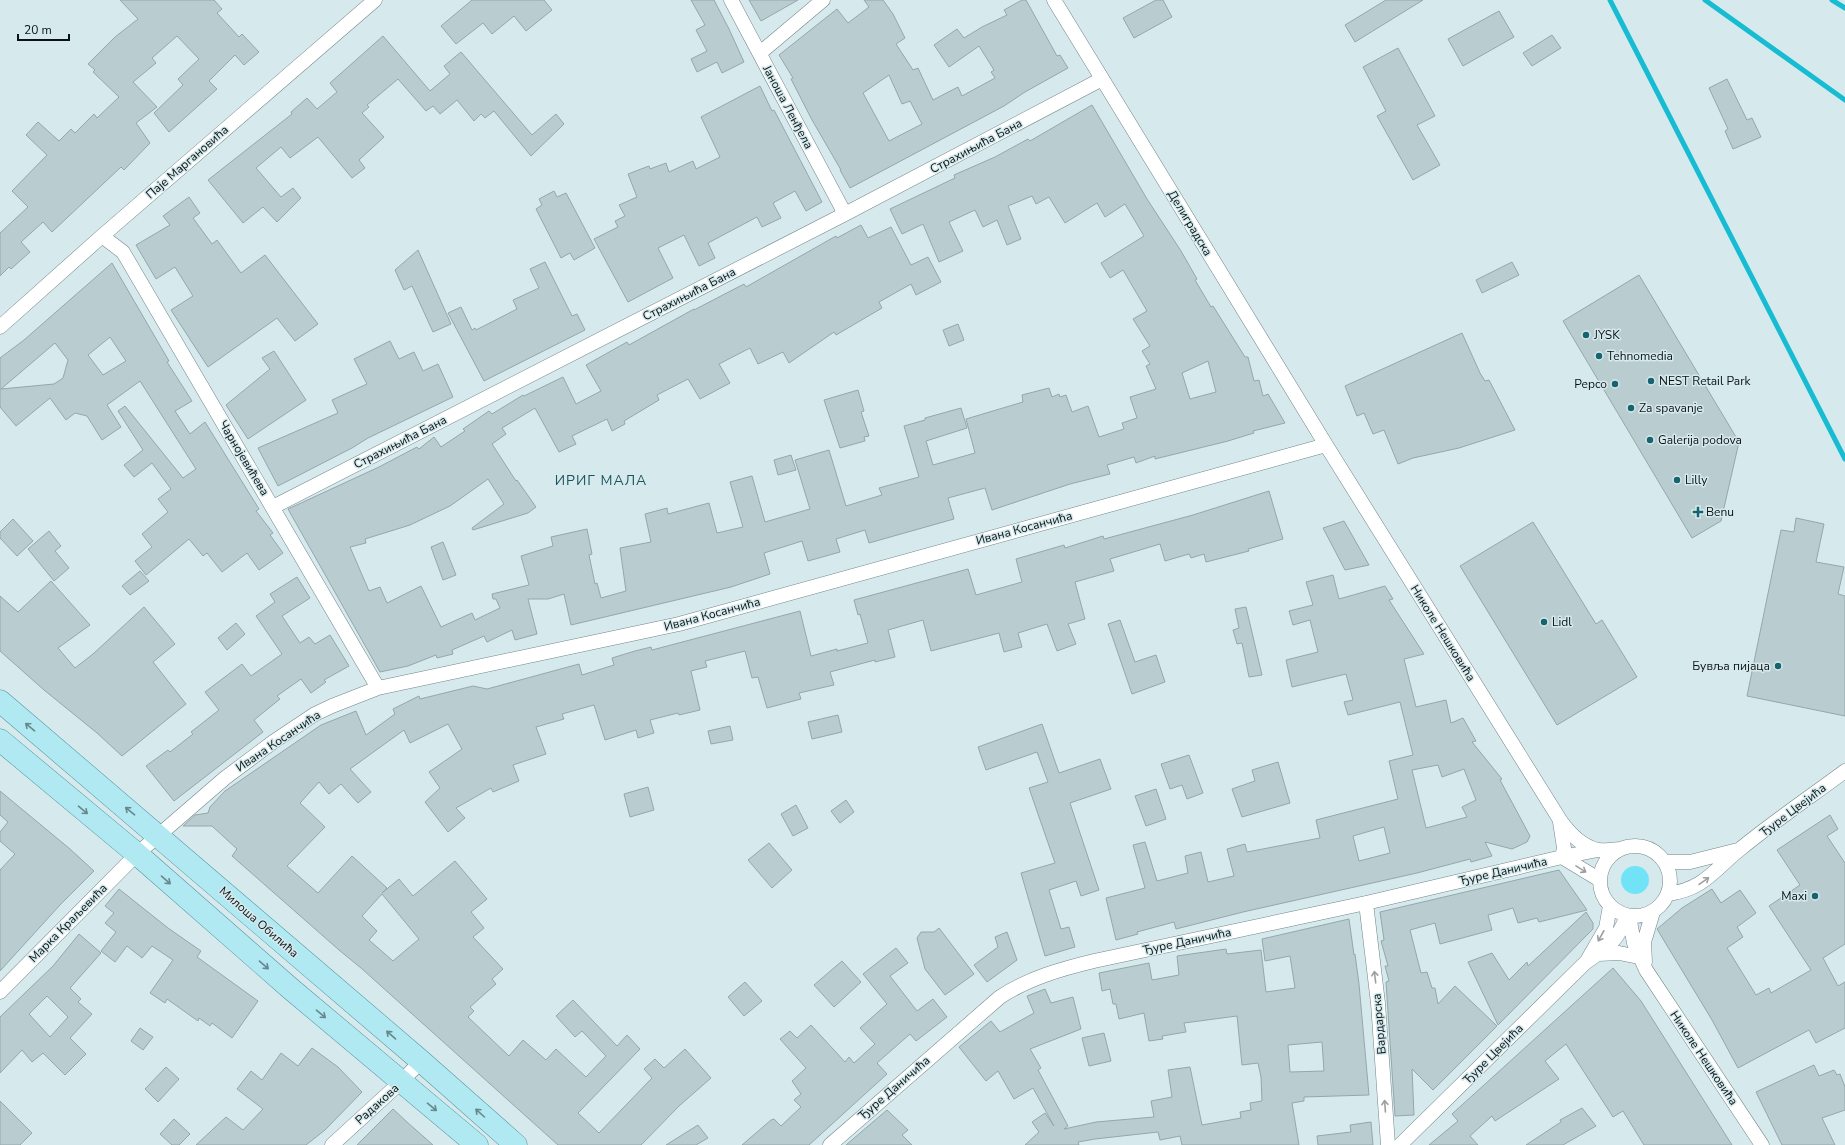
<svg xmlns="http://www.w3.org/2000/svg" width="1845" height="1145" viewBox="0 0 1845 1145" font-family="'Nunito Sans',sans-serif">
  <rect width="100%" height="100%" fill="#d6eaee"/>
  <path fill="#71e3f6" d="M1621 880a14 14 0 1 1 28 0a14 14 0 1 1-28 0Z"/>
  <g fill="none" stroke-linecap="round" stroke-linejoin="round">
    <path stroke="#18bcd2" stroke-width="5" d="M1610,0L1845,459
      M1705,0L1845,100
      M1832,0L1845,8"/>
  </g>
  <path fill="#b9cdd0" stroke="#94a7ab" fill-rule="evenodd" d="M120,0H214L222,9L217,13L239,37L242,34L259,52L244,65L235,55L209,81L217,89L169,132L154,113L183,85L178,79L199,59L177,36L152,58L156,63L133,82L157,107L136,123L150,143L124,170L121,167L52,232L43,222L21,242L30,252L11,269L9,267L0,276V233L28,207L12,191L47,155L26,135L38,122L59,141L71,129L75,133L94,114L97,118L119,97L93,72L95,70L88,64L115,37L138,19Z
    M472,0H544L552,10L526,31L514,16L492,34L483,23L456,44L441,26Z
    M691,0H714L729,29L744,62L722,73L717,62L697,72L691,59L707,51L696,30L705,25Z
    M749,0H798L761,21Z
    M864,0H883L893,14L905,38L896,44L913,70L918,68L933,100L958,87L962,96L995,78L991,72L994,70L979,46L949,67L934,45L957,29L964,38L982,27L1007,15L1004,10L1022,0H1026L1057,56L1060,55L1068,68L1025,92L1004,106L850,188L840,170H841L812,120L791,79L793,78L779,55L837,9L848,23L869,7ZM889,75L902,104L910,101L922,124L889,141L863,93Z
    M1156,0H1163L1172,17L1134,38L1123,18Z
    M1386,0H1423L1355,42L1345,25Z
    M1499,11L1514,37L1463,66L1448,39Z
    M1552,35L1561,48L1532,66L1523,53Z
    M383,36L430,91L450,74L444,66L461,52L532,135L556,114L564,124L531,156L494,111L485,118L481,114L474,121L457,100L440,114L433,106L426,111L398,79L367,105L369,107L362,113L384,137L359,160L365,168L352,178L318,137L290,158L281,147L256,168L281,197L293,188L301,198L277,222L263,207L243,223L208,180L292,114L291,112L307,98L317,109L337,92L330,83Z
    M1398,48L1435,116L1417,125L1440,165L1413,180L1377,116L1386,111L1363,67Z
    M1727,79L1747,120L1752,118L1761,137L1733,149L1725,131L1728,129L1709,88Z
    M760,86L772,111L774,110L822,202L806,211L795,191L773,203L781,218L762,227L757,217L708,243L715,258L699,266L684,235L658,248L673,278L628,302L594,239L618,227L615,221L625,216L619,205L637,197L628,174L649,166L650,169L666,163L669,172L693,161L696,169L720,157L701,117Z
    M1092,105L1147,199L1181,251L1197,279L1195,280L1211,307L1213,306L1245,357H1248L1254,381L1259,380L1263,396L1268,394L1285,423L1253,431L1254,433L1228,441L1155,459V456L1136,463L1134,457L1107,465L1110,474L1070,484L992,510L985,488L948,498L954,519L869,543L865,530L836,539L840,552L808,561L802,541L764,553L770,574L731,587L571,625L564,594L548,599H528L537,634L515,640L512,630L487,642L484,636L452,650L453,654L437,658L436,655L408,666L380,672L288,509L379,467L417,447L419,449L434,437L441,447L465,431L463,429L489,411L492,414L523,395L524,396L563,377L576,404L601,391L586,365L627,342L629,345L694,309V310L744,284L746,287L836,236L837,238L861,225L868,238L891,227L911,265L928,257L941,282L916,295L911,284L879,302L882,308L836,335L834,332L789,363L783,352L758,364L750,348L719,364L730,383L700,399L688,379L657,395L659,400L624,421L625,424L612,431L607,419L572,436L576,444L559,452L535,408L502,428L506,434L492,444L516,481L517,480L536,507L528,513L473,530L472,528L504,504L488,479L450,506L410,525L365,539L366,543L350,547L369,591L380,587L387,603L421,586L441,627L472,613L475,620L500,608L496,599H493L492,594L529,585L521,556L553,546L551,537L587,529L592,554L589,555L595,584L597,583L601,598L626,591L620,548L651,542L645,514L667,508L668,514L709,503L717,533L743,527L730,482L752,476L765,522L810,509L795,460L829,450L846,506L882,495L879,488L919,477L904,426L925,420V418L961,408L967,428L926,441L933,465L975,453L966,419L1023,402L1022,395L1049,388L1052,397L1059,394L1060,397L1066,395L1072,412L1088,406L1099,437L1124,429L1122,423L1137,418L1130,397L1156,389L1146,366L1150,364L1142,351L1150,346L1133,319L1147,311L1123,270L1110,278L1101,263L1144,236L1125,204L1105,217L1097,203L1065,223L1049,197L1036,204L1032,196L1008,206L1021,239L1007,245L997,220L983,227L975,210L949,222L963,251L939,262L923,224L902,234L890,209L955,178L954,175L995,157L1028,139L1030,141ZM1208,361L1216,392L1190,399L1182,373Z
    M554,191L557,197L566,193L595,248L574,260L570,253L561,258L536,209L542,205L539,199Z
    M189,197L200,213L193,218L212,244L217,240L241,273L265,255L318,324L295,341L277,318L208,367L171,310L193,296L175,267L156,279L136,245L170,225L163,216Z
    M418,250L451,324L433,332L412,286L404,290L395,270Z
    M545,262L572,316L577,314L585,330L484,381L448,313L461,307L472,330L475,328L476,330L517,309L513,300L539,288L530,269Z
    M1512,262L1519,275L1482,293L1476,280Z
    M112,263L169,361L167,362L192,401L175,411L190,434L205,422L259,509L256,511L273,533L270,535L283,553L259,570L247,553L222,572L207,553L203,556L189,539L146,575L135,561L152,547L142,534L168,512L158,499L171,489L152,463L134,477L124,465L143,450L118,411L125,406L183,478L196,469L140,381L107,405L121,427L102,440L87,416L75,413L66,420L50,398L16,426L0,407V358L24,340ZM110,337L126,361L103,375L88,355ZM55,343L68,360L63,378L54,384L1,389Z
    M1639,275L1739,442L1721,521L1692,538L1563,321Z
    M958,324L964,340L949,346L943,330Z
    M1462,333L1480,373L1485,381L1489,380L1515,430L1459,448L1413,458L1398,464L1384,430L1373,434L1364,413L1357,416L1345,386Z
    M390,341L399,359L414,352L423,371L438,364L453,397L368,438L352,448L278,486L258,448L338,413L332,400L367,384L354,359Z
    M274,351L306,400L248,439L226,405L270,369L262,358Z
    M858,390L864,411L861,412L869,436L864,437L865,441L840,448L824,400Z
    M791,455L796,470L778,475L774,460Z
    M1269,491L1283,539L1248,549L1249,551L1206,562L1204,554L1191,558L1189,554L1165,561L1160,544L1110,559L1114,571L1075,582L1085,619L1068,624L1076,644L1057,651L1047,624L1018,633L1022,647L1004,652L999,633L931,651L923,620L888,630L895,657L875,662V660L830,672L834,685L799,693L801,699L767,708L758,677L752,678L745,651L705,661L707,667L691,671L700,710L679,715L678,713L650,720L654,733L638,738L636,730L605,740L594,705L562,714L564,719L536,727L546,754L513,765L519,781L493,792L491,788L456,808L465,818L448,832L425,802L440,788L429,772L462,749L448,724L410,743L404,730L350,769L371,792L358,803L341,784L329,794L319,782L300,803L325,827L287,866L318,893L352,856L387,888L382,893L399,879L413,896L455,861L487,899L471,912L484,928L473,937L503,969L492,979L496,984L470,1007L474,1011L468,1017L509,1056L523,1040L546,1060L556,1049L586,1077L606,1056L582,1031L575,1037L556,1016L573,1000L617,1046L627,1035L640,1049L578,1113L599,1133L652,1078L644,1069L655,1059L664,1068L685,1049L711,1078L679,1106L641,1145H558L361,968L339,950L232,856L237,849L212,826H183L195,815L208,813L210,807L225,791L321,725L356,711L366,735L395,714L393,709L419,696L420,699L473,686L487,689L579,664L582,675L614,665L612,658L635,651L651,647L652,650L800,611L811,656L837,649V651L868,643L860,614L858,615L854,600L968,569L976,595L1022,582L1016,559L1064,545L1065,548L1103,536L1104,539L1193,515ZM382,894L419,939L393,961L369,940L377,931L362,916Z
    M1796,518L1824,524L1816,562L1844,567L1838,594L1845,596V716L1747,696L1781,530L1794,532Z
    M13,519L33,541L17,556L0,538V532Z
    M1344,521L1369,565L1345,570L1323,528Z
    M1533,522L1596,624L1602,620L1637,677L1557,725L1460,566Z
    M49,531L61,546L55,551L69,568L54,581L28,549Z
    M443,542L456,575L443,580L431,547Z
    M140,571L149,581L130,595L122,586Z
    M1333,575L1339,599L1385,586L1393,599L1389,600L1424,654L1404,659L1416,707L1446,700L1451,723L1463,718L1476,741L1472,742L1502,779L1500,780L1530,836L1527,842L1512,849L1485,842L1492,856L1471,862L1470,859L1417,873L1243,912L1176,929L1174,922L1137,932L1138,934L1116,940L1106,898L1145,888L1133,845L1145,842L1157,881L1188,873L1185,856L1201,852L1208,882L1234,876L1227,849L1245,844L1247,852L1320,838L1316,820L1398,799L1389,761L1413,755L1400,702L1348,715L1344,702L1353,700L1346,674L1292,687L1286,660L1318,652L1310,620L1293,625L1289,611L1313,605L1306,582ZM1438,765L1442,777L1464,769L1476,800L1462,807L1467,817L1426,828L1412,770ZM1384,827L1390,853L1359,861L1353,836Z
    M297,577L310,598L282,616L300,643L309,637L315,644L330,635L349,666L324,680L326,682L311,693L301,679L277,696L280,699L254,720L263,732L174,801L146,766L168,750L170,752L193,734L191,732L219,710L205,692L242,664L251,676L282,654L256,616L275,602L270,594Z
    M51,581L90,625L58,648L75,668L93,654L144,607L175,644L153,662L186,704L122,756L97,733L44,690L0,651V596L18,612Z
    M1246,607L1262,675L1249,677L1242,643L1237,644L1233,630L1239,628L1235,609Z
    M1120,620L1135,662L1156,655L1165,682L1132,694L1108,624Z
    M236,623L245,634L227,650L218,638Z
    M838,715L842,732L812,739L808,722Z
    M1042,724L1059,773L1100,759L1111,789L1070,803L1099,890L1081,896L1076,881L1049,890L1061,929L1069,927L1075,947L1045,956L1021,873L1055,863L1029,788L1048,782L1037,752L986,770L978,747Z
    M730,726L733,740L711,744L708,731Z
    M1189,755L1203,793L1187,799L1182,785L1170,789L1161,764Z
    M1278,762L1290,803L1242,817L1232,789L1255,781L1252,770Z
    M648,787L654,810L630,817L624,794Z
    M1156,789L1166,819L1146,826L1135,796Z
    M0,791L70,849L94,871L60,905L0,971V870L15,854L0,841V832L8,822L0,815Z
    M846,800L854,812L840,823L831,811Z
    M796,805L808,828L793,836L781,814Z
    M1830,815L1838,829L1827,836L1845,863V944L1823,958L1838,986L1845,982V1028L1816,1043L1809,1030L1738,1068L1712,1020L1657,929L1682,908L1712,889L1721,903L1740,890L1756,913L1737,927L1743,937L1727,948L1756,995L1769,988L1771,993L1811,970L1769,906L1800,885L1777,850Z
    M769,843L792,870L772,888L748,860Z
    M1559,870L1587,910L1539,922L1537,918L1518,923L1513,908L1488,915L1492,930L1440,944L1435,923L1410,930L1421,973L1427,972L1432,988H1435L1438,1004L1455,986L1497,1026L1433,1090L1412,1069L1414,1115L1395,1116L1386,982L1389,981L1385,966H1388L1381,941L1384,940L1380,912Z
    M119,889L168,928L201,951L197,957L258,1001L232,1038L212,1023L210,1026L199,1018L198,1021L167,999L165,1003L150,993L173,960L152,946L142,958L127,946L115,962L101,951L116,932L105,923L114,913L105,906Z
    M1586,912L1593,923V929L1498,1025L1468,962L1492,953L1509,980L1527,962L1528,966Z
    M1349,919L1354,955L1355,954L1359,984L1369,1095L1304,1097V1101L1292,1103L1299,1145H1182L1180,1136L1160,1140L1158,1132L1095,1139L1078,1142L1079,1145H1025L1039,1132L1032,1122L1045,1113L1054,1126L1033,1088L1014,1099L998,1071L986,1081L959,1047L991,1021L1000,1032L1034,1013L1027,996L1045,989L1051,1003L1073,997L1081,1029L1030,1049L1041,1068L1038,1070L1068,1126L1064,1129L1096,1122L1154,1117L1151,1101L1172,1097L1168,1070L1190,1067L1202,1125L1241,1118L1240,1112L1251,1110L1250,1103L1262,1101L1261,1077L1258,1063L1242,1065L1237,1016L1184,1023L1186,1032L1162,1036L1163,1039L1149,1041L1144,1013L1119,1019L1116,1004H1113L1110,989L1102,991L1099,973L1149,963L1152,980L1179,975L1177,956L1226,949L1227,954L1261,950L1266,992L1295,988L1290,956L1265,961L1262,939ZM1322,1042L1324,1071L1290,1072L1288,1045Z
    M939,928L974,974L945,995L925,969L917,938L921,932H934Z
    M1007,932L1017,960L987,982L974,965L998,947L995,937Z
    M79,934L101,953L70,988L81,999L78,1002L92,1014L70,1038L86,1054L65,1075L43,1053L32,1062L22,1050L0,1073V1017L53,966ZM47,996L68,1017L50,1037L29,1014Z
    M896,948L908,963L890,976L917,1011L933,999L947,1017L916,1041L910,1034L877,1063L887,1074L809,1145H742L771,1120L774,1119L781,1126L801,1107L794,1100L801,1094L792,1081L806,1068L780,1039L790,1031L797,1038L811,1025L845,1062L849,1057L854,1063L875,1044L860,1028L887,1004L863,974Z
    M842,961L861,982L834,1007L814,985Z
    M1613,968L1641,1001L1732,1145H1644L1623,1111L1613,1117L1566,1044L1545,1061L1559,1079L1495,1121L1492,1116L1470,1136L1478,1145H1429L1458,1121L1452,1114Z
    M745,982L762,1001L744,1016L728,997Z
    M140,1028L153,1037L143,1050L131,1041Z
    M1104,1033L1111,1061L1089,1066L1082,1038Z
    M312,1048L338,1067L362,1092L325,1130L306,1145H196L226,1117L243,1130L263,1109L237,1089L251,1071L262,1080L281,1053L298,1066Z
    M1814,1065L1819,1076L1834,1070L1837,1075L1840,1074L1845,1087V1110L1822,1118L1835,1145H1782L1756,1092Z
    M166,1067L179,1079L158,1102L145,1089Z
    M0,1101L32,1133L20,1145H0Z
    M1582,1108L1596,1126L1563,1145H1526L1561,1122L1560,1120Z
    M393,1109L407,1122L433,1145H357Z
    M887,1110L908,1130L902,1135L912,1145H846Z
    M174,1119L190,1134L179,1145H172L160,1134Z
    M1371,1122L1373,1145H1318L1317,1136L1351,1132L1350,1125Z
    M698,1125L708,1138L696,1145H666Z"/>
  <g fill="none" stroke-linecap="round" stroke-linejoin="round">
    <defs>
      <path id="minor" d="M731,0L845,214
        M1054,0L1326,445L1560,820C1569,833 1581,846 1598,850C1604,851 1614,849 1621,849
        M760,53L823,0
        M102,236L123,252L378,688
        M0,327L102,236L375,0
        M273,507L845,214L1102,79
        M1560,822L1564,848L1562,857
        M1600 881a35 35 0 1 1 70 0a35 35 0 1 1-70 0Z
        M1562,857L1600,880
        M1665,862H1690L1738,850
        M1668,894C1704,889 1713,871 1739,850C1773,822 1810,797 1845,771
        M1366,903L1378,1003L1388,1145
        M1629,916L1634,943L1646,970L1762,1145
        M1598,954L1619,953L1639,957
        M1588,959L1606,928L1610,906
        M1645,962L1644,942L1653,912
        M0,992L137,854L225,778L273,742L315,714L332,706L378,688L679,624L1326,445
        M332,1145L402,1081L421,1061
        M830,1145L1000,997C1029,978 1061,969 1094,961L1366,903L1562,857L1598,850
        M1400,1145L1585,963C1609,946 1616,943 1627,916"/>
      <path id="primary" d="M0,701L421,1061L516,1145
        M0,740L137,854L291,989L477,1145"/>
    </defs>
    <use href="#minor" stroke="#738589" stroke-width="15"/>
    <use href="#primary" stroke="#54949f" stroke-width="23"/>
    <use href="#minor" stroke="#fff" stroke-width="14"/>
    <use href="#primary" stroke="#b0e9f2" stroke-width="22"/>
  </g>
  <defs><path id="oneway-shaft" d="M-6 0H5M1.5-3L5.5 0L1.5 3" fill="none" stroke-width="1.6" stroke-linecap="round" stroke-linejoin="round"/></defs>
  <g stroke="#66888e">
    <use href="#oneway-shaft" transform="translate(30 727) rotate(-140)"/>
    <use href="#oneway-shaft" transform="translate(83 810) rotate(40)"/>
    <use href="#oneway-shaft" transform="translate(130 811) rotate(-140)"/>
    <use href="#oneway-shaft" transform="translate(166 880) rotate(41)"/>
    <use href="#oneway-shaft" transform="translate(264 965) rotate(41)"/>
    <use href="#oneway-shaft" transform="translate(321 1014) rotate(40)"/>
    <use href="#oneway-shaft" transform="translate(391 1035) rotate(-139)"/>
    <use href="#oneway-shaft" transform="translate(432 1107) rotate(40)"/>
    <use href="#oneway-shaft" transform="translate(480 1113) rotate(-138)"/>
  </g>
  <g stroke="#9da0a1">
    <use href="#oneway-shaft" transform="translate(1581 869) rotate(32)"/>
    <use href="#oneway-shaft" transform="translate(1704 881) rotate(-35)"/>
    <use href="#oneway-shaft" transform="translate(1601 936) rotate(119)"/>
    <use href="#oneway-shaft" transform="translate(1375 977) rotate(-97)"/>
    <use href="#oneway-shaft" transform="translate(1385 1106) rotate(-94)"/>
  </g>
  <g fill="#17636e" stroke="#d6eaee" stroke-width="1.5">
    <circle cx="1586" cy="335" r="4"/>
    <circle cx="1599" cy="356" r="4"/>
    <circle cx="1651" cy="381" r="4"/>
    <circle cx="1615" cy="384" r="4"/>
    <circle cx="1631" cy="408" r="4"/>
    <circle cx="1650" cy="440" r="4"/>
    <circle cx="1677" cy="480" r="4"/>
    <path d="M1696 506h4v4h4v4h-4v4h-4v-4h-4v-4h4z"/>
    <circle cx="1544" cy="622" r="4"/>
    <circle cx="1778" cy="666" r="4"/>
    <circle cx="1815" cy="896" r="4"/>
  </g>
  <g text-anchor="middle" stroke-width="3" stroke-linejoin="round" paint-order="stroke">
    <g font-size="12" fill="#0b1213" stroke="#d6eaee">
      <text transform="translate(788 107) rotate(62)" y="4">Јаноша Ленђела</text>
      <text transform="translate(976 146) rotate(-28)" y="4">Страхињића Бана</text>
      <text transform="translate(187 162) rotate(-41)" y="4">Паје Маргановића</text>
      <text transform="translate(1190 223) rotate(59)" y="4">Делиградска</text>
      <text transform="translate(689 294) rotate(-27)" y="4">Страхињића Бана</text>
      <text transform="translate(400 442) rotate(-27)" y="4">Страхињића Бана</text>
      <text transform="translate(244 458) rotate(59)" y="4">Чарнојевићева</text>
      <text transform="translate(1024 528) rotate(-15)" y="4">Ивана Косанчића</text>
      <text transform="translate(712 614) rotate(-15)" y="4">Ивана Косанчића</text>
      <text transform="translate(1443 633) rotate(58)" y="4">Николе Нешковића</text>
      <text transform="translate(278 741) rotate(-34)" y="4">Ивана Косанчића</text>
      <text transform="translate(1793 810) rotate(-37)" y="4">Ђуре Цвејића</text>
      <text transform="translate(1503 871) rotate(-13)" y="4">Ђуре Даничића</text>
      <text transform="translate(259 922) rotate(41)" y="4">Милоша Обилића</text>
      <text transform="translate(68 923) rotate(-45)" y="4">Марка Краљевића</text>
      <text transform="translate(1187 941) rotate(-12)" y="4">Ђуре Даничића</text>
      <text transform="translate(1379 1024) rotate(-95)" y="4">Вардарска</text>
      <text transform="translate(1493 1054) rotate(-45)" y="4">Ђуре Цвејића</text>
      <text transform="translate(1704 1058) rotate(56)" y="4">Николе Нешковића</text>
      <text transform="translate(894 1088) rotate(-41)" y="4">Ђуре Даничића</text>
      <text transform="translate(377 1104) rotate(-42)" y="4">Радакова</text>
    </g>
    <g font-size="12" fill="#0b1213" stroke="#d6eaee" text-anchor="start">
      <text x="1594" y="339">JYSK</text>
      <text x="1607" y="360">Tehnomedia</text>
      <text x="1659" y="385">NEST Retail Park</text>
      <text x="1607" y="388" text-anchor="end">Pepco</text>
      <text x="1639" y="412">Za spavanje</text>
      <text x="1658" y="444">Galerija podova</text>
      <text x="1685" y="484">Lilly</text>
      <text x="1706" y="516">Benu</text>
      <text x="1552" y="626">Lidl</text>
      <text x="1770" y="670" text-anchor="end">Бувља пијаца</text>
      <text x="1807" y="900" text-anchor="end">Maxi</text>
    </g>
    <g font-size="14" letter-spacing="1" fill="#19535c" stroke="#d6eaee">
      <text x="601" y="485">ИРИГ МАЛА</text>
    </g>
  </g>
  <path d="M18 34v6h51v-6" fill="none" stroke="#0b1213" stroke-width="2"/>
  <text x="24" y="34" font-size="12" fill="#0b1213" stroke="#d6eaee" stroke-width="3" paint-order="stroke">20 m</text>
</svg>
